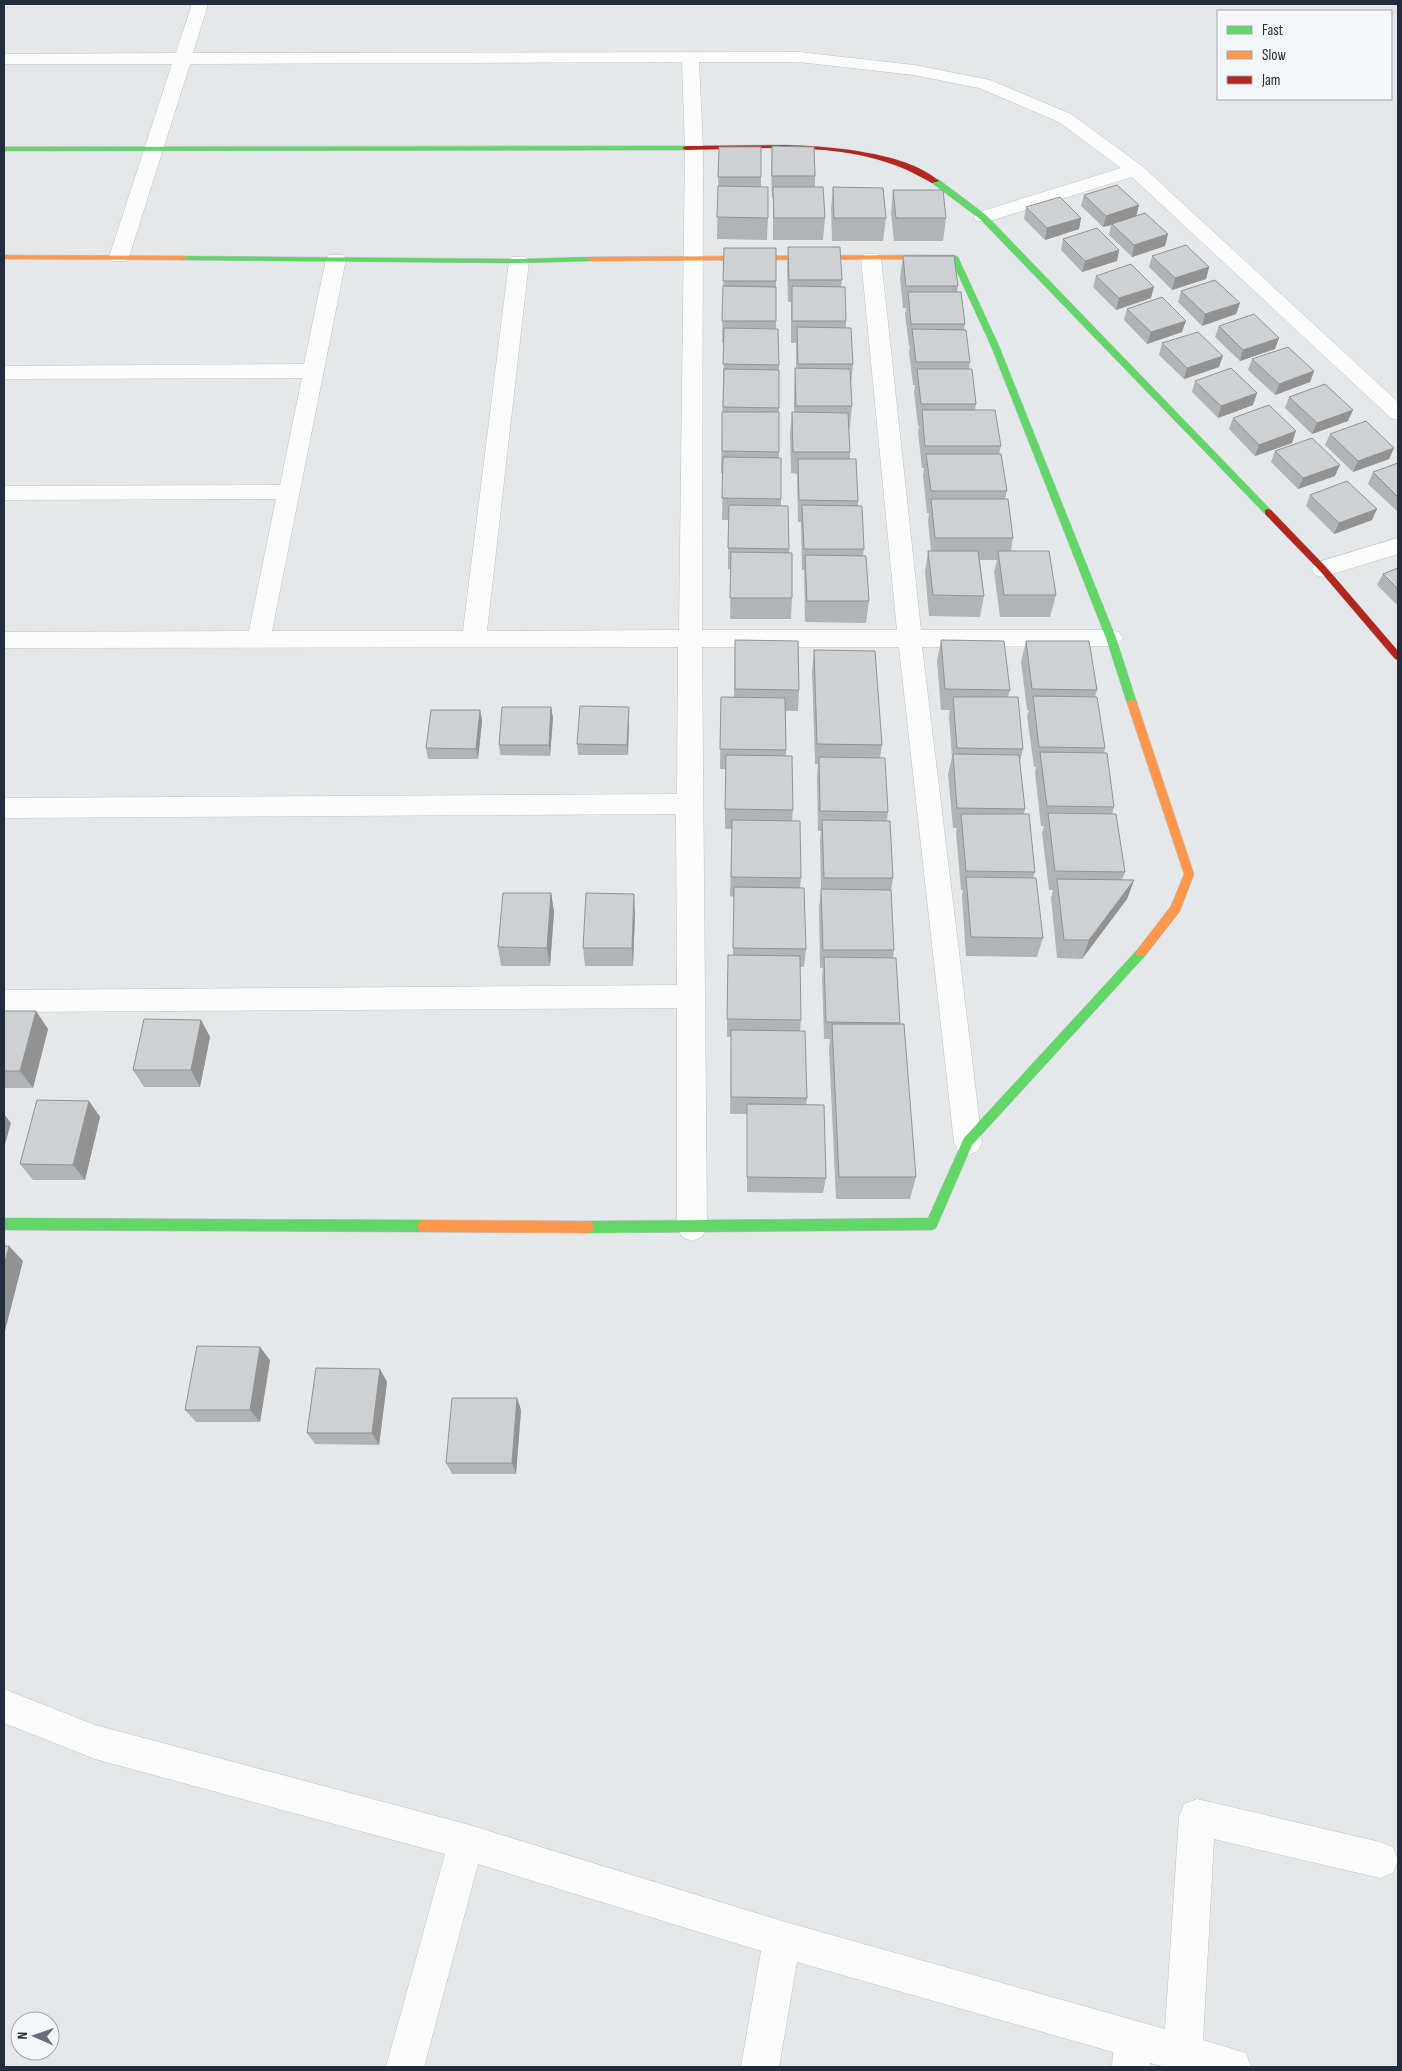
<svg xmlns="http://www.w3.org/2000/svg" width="1402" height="2071" viewBox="0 0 1402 2071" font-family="'Sofia Sans Condensed',sans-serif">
  <rect width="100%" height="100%" fill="#e5e8eb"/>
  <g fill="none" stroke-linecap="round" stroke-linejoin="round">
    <defs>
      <path id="street" d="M192,4H208L193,53L799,52L914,65L990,80L1071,114L1142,166L1398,402V420L1391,418L1132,177L990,221H976L974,217L976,213L1121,168L1059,122L979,88L914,75L799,62H699L703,148L702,630H897L861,258L864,254H878L881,258L921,630H1111L1119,632L1123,638L1119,644L1111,646L922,647L982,1142L978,1151L968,1155L958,1151L954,1142L899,647H702L707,1227L702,1237L692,1241L682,1237L677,1227V1008L4,1012V990L677,985L676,814L4,818V798L677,794L678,647L4,648V632L249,631L276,499L4,500V486L280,485L302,378L4,379V366L304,364L326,259L329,255H343L346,259L272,631H463L509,261L512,257H526L529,261L487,631L679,630L685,148L682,62L190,64L129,257L126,261H112L109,257L172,64H4V54L176,53Z
        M1398,538V554L1323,577L1315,575L1312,569L1315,563Z
        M4,1689L95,1725L466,1824L782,1921L1165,2029L1179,1817L1184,1804L1197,1799L1380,1842L1393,1847L1398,1860L1393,1873L1380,1878L1214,1839L1203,2040L1246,2053L1251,2067H1166L1150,2063V2067H1112L1113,2052L797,1962L779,2067H741L761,1951L478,1864L424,2067H386L445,1854L95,1759L4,1723Z"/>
      <path id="fast" d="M686,146L690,148L689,150L4,151V147Z
        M932,179H938L986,215L1271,510V514H1265L980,219L932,183Z
        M918,255H954L958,257L999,346L1116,638L1137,703L1135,706L1132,707L1127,703L1106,638L991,346L951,259H921L917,257Z
        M181,256L519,259L591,257L595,259L591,261L519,263L184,260H181Z
        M1141,948L1145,950L1146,953L1145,956L972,1145L936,1228L932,1230L588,1233L584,1231L582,1227L584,1223L588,1221L928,1218L964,1138L1137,950Z
        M4,1218L423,1220L427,1222L429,1226L427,1230L423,1232L4,1230Z"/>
      <path id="slow" d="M4,255L184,256L188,258L184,260L4,259Z
        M921,255L925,257L924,259L591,261L587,259L591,257Z
        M1132,699L1137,703L1194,874L1180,911L1145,956H1137L1136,953L1137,950L1171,906L1184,874L1127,703Z
        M423,1220L588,1221L592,1223L594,1227L592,1231L588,1233L423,1232L419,1230L417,1226L419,1222Z"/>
      <path id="jam" d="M781,145C825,146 905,151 939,181L932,183C923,178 914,173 905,169C838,140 757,149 686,150L682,148L686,146Z
        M1268,509L1271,510L1326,567L1398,651V660L1395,659L1320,571L1265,514V510Z"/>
    </defs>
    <use href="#street" stroke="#c0c4c7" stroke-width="1"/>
    <use href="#fast" stroke="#c0c4c8" stroke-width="1"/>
    <use href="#slow" stroke="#c0c4c8" stroke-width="1"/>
    <use href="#jam" stroke="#c0c4c8" stroke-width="1"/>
    <use href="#street" fill="#fbfcfc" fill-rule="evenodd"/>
    <use href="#fast" fill="#63d668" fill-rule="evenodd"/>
    <use href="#slow" fill="#ff974d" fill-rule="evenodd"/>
    <use href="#jam" fill="#b3261e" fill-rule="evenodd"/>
  </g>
  <path fill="#b1b4b6" d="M772,146L815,176V187L825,218L823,240H773V198H772L771,169Z
    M719,147L761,177V186L768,218L767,240L717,239Z
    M833,187L886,218L883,241H832L831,209Z
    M893,190L946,218L943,241H894L891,213Z
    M1084,195L1139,205L1136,216L1168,234L1165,246L1132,257L1109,235L1111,225L1103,227L1081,206Z
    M1026,207L1081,218L1079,229L1045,240L1024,219Z
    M1063,239L1119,250L1117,261L1082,272L1061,250Z
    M788,247L842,280L841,287L846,321V328L853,364L851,385L852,406L850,428H849L850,452V459L858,501V506L864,549L863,556L869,601L866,623L805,622L804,570H802L801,522H798L797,474L791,473L790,434L792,412H794V390L795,368H796V343H791V302H788L787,269Z
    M724,248H776V329L779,365V458L781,499V506L789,549L792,598L791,619H730L731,570L728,569V520H722L723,473H721L724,343H722Z
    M903,256L958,286L957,292L965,324L964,330L970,362L969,369L976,404L975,410L1001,446L999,454L1007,491L1005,499L1013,538L1011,551L1056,595L1050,617H1000L994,572L997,560H980L984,596L980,617L929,616L925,572L928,551H931L928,521L929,513H927L923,476L924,468H922L918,432L919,426H918L914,392L915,385H913L909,352L910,346H909L905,314L906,308H903L900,278Z
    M1152,256L1209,267L1206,279L1172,290L1149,267Z
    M1096,276L1151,298L1116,310L1093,287Z
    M1181,291L1240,303L1236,314L1202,326L1178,302Z
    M1127,309L1182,332L1147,344L1124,320Z
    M1219,326L1275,349L1240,361L1215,337Z
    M1162,343L1219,367L1184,379L1159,355Z
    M1252,359L1314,371L1310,382L1275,395L1248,370Z
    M1195,381L1253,405L1218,418L1192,392Z
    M1289,397L1348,421L1312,434L1285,408Z
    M1233,418L1292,443L1255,456L1229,429Z
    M1330,434L1394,448L1389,459L1353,472L1325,445Z
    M1275,451L1335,476L1298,489L1271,462Z
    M1398,463V511H1397L1368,484L1373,472Z
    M1310,495L1372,520L1334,534L1306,506Z
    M1398,568V606L1377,585L1383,574Z
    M735,640L799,690L798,711H786V756L793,810L792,821L801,878L800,888L806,949L804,967H800L801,1020L800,1031L807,1098L806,1105L826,1178L823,1193L747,1192V1114H730L731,1037H727V973L733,955L734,897L730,896L732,829H725V769H720L721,697H734Z
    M941,640L1010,690L1008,697L1023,749L1020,762L1025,809L1024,814L1035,872L1033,878L1043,938L1037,957L966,956L962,896L963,890H961L956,833L957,828H953L948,774L952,757L949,717L950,710H941L937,661Z
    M1026,641L1097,690L1095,697L1105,748L1104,753L1114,807L1112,814L1125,872L1122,880H1134L1127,899L1082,959L1057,958L1051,898L1053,890H1049L1042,833L1044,826H1041L1035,773L1036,767H1034L1027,716L1029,710H1027L1021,662Z
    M814,650L882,745L880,758L888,812L887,821L893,878L891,892L894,950L893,958L916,1177L910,1199H836L829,1049L830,1039H824L822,976L823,968H820L819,908L821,889L820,840L821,831H818L817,777L818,764H815L812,671Z
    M551,707L553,718L550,756L500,755L499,745Z
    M480,710L482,721L478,759H428L426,748Z
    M629,717L628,755H578L577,744Z
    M551,893L554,912L550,966H501L498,947Z
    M635,913L633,966H585L583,948Z
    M4,1011L48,1029L33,1088H4Z
    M201,1020L210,1037L200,1087H144L133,1070Z
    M89,1101L100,1117L85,1180H33L20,1164Z
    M270,1360L260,1422H196L185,1410Z
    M380,1369L387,1382L379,1445L315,1444L307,1433Z
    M517,1398L521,1410L516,1474H452L446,1463Z"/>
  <path fill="#909294" d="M1139,205L1136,217L1112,224L1111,225L1103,227L1106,216Z
    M1081,218L1079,229L1045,240L1047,228Z
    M1168,234L1165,246L1132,257L1134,245Z
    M1119,250L1117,261L1082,272L1085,261Z
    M1209,267L1206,279L1172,290L1175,278Z
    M1154,287L1151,298L1116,310L1119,298Z
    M1240,303L1236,314L1202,326L1205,314Z
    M1186,321L1182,332L1147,344L1151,332Z
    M1279,338L1275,349L1240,361L1243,350Z
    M1223,356L1219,367L1184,379L1187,368Z
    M1314,371L1310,382L1275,395L1279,384Z
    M1257,393L1253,405L1218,418L1221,406Z
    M1353,410L1348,421L1312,434L1317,423Z
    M1296,431L1292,443L1255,456L1259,445Z
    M1394,448L1389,459L1353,472L1358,461Z
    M1340,465L1335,476L1298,489L1303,478Z
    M1377,509L1372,520L1334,534L1339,523Z
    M551,707L553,718L550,756L549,745Z
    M629,707V717L628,755L627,745Z
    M480,710L482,721L478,759L476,749Z
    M1134,880L1127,899L1082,959L1089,940Z
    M551,893L554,912L550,966L547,948Z
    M634,894L635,913L633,966L632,948Z
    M36,1011L48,1029L33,1088L20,1071Z
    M201,1020L210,1037L200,1087L191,1070Z
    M89,1101L100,1117L85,1180L73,1165Z
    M4,1114L11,1123L4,1148Z
    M9,1246L23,1261L5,1331L4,1330V1266Z
    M260,1347L270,1360L260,1422L250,1410Z
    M380,1369L387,1382L379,1445L372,1433Z
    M517,1398L521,1410L516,1474L512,1463Z"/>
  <path fill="#ced1d4" stroke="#909294" d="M772,146L814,147L815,176H772Z
    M719,147H761V177H718Z
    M1117,185L1139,205L1106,216L1084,195Z
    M718,186L768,187V218L717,217Z
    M773,187H823L825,218H774Z
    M833,187L883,188L886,218H834Z
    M893,190H943L946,218H896Z
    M1060,197L1081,218L1047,228L1026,207Z
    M1145,213L1168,234L1134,245L1112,224Z
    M1097,228L1119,250L1085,261L1063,239Z
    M1186,245L1209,267L1175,278L1152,256Z
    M788,247H840L842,280H789Z
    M724,248H776V281H723Z
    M903,256H954L958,286H906Z
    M1131,264L1154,287L1119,298L1096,276Z
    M1215,280L1240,303L1205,314L1181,291Z
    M723,286L776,287V321H722Z
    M792,286L845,287L846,321H792Z
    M908,292H961L965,324H911Z
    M1162,297L1186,321L1151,332L1127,309Z
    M1254,314L1279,338L1243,350L1219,326Z
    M797,327L851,328L853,364H798Z
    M724,328L778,329L779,365L723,364Z
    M912,329L966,330L970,362H916Z
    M1198,332L1223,356L1187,368L1162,343Z
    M1288,347L1314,371L1279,384L1252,359Z
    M795,368L850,369L852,406H796Z
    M1231,368L1257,393L1221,406L1195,381Z
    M724,369L779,370V408L723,407Z
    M917,369H972L976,404H921Z
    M1325,384L1353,410L1317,423L1289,397Z
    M1269,405L1296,431L1259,445L1233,418Z
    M922,410H995L1001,446H925Z
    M722,412H779V452L722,451Z
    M792,412L848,413L850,452H793Z
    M1366,421L1394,448L1358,461L1330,434Z
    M1312,438L1340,465L1303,478L1275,451Z
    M926,454H1001L1007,491H931Z
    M723,457L781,458V499L722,498Z
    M798,459H856L858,501L799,500Z
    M1398,463V497L1373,472Z
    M1347,481L1377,509L1339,523L1310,495Z
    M931,499H1008L1013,538H935Z
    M729,505L788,506L789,549L728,548Z
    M802,505L862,506L864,549H804Z
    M928,551H978L984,596L933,595Z
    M998,551H1049L1056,595H1004Z
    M731,552L792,553V598H730Z
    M805,555L866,556L869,601H807Z
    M1398,568V589L1383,574Z
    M735,640L798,641L799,690L735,689Z
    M941,640L1004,641L1010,690L945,689Z
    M1026,641H1089L1097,690L1032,689Z
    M814,650L875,651L882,745L817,744Z
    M1033,696L1097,697L1105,748L1039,747Z
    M721,697L785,698L786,750L720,749Z
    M953,697H1018L1023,749L957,748Z
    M580,706L629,707L627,745L577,744Z
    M502,707H551L549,745H499Z
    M431,710H480L476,749L426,748Z
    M1040,752L1107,753L1114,807L1047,806Z
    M953,754L1019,755L1025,809L957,808Z
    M726,755L792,756L793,810L725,809Z
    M819,757L885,758L888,812L820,811Z
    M1048,813L1116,814L1125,872L1055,871Z
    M961,814H1029L1035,872L966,871Z
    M732,820L800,821L801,878L731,877Z
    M822,820L890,821L893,878H824Z
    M966,877L1036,878L1043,938L971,937Z
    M1057,879L1134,880L1089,940H1064Z
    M734,887L804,888L806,949L733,948Z
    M821,889L891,890L894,950H823Z
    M503,893H551L547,948L498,947Z
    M586,893L634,894L632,948H583Z
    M728,955L800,956L801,1020L727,1019Z
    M824,957L896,958L900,1023L826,1022Z
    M4,1011H36L20,1071H4Z
    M144,1019L201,1020L191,1070H133Z
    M832,1024H904L916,1177H839Z
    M731,1030L805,1031L807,1098L731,1097Z
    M37,1100L89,1101L73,1165L20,1164Z
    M747,1104L824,1105L826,1178L747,1177Z
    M4,1246H9L4,1266Z
    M197,1346L260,1347L250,1410H185Z
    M316,1368L380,1369L372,1433H307Z
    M452,1398H517L512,1463H446Z"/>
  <rect width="1402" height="2071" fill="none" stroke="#222c3f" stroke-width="10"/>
  <rect x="1217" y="10" width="175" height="90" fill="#f4f7fa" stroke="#a0a6af"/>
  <rect x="1227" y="26" width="25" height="8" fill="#63d668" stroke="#a0a6af"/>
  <text x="1262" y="35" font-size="15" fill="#222c3f">Fast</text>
  <rect x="1227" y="51" width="25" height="8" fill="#ff974d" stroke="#a0a6af"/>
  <text x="1262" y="60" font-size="15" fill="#222c3f">Slow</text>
  <rect x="1227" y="76" width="25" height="8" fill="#b3261e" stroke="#a0a6af"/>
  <text x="1262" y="85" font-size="15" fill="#222c3f">Jam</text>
  <g transform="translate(35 2036) rotate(272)"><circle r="24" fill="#f4f7fa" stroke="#a0a6af"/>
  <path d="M0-4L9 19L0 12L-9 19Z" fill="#666e7b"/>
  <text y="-8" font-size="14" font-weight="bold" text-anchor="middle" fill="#222c3f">N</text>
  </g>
</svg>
